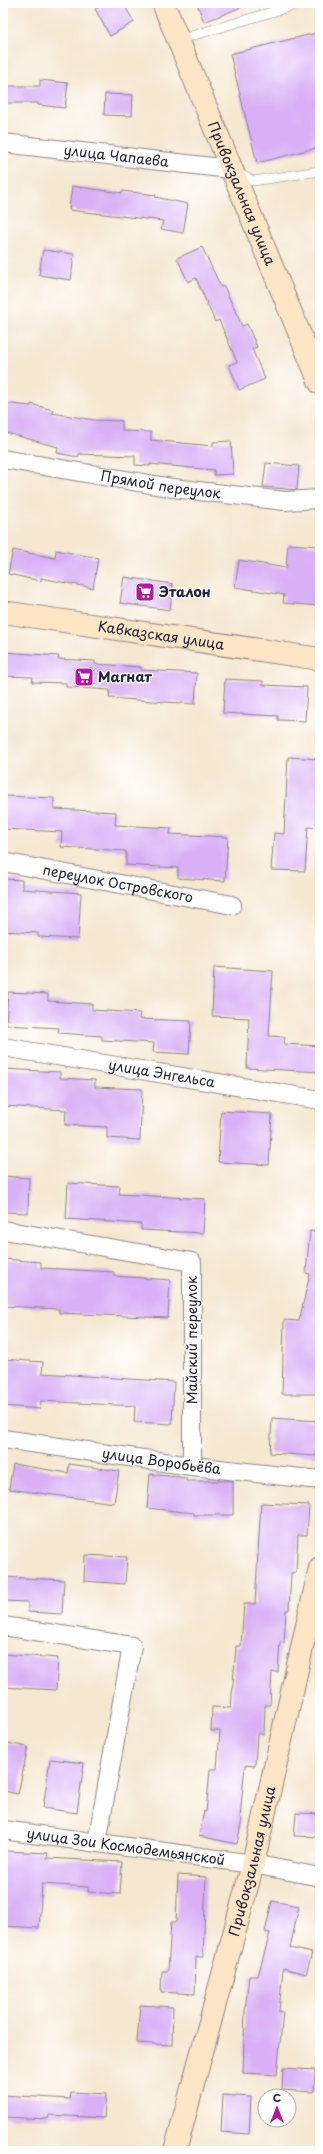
<svg xmlns="http://www.w3.org/2000/svg" width="323" height="2154" viewBox="0 0 323 2154" font-family="'Playpen Sans',sans-serif">
  <rect width="100%" height="100%" fill="#fff"/>
  <filter id="ink" filterUnits="userSpaceOnUse"><feTurbulence type="fractalNoise" baseFrequency=".025" numOctaves="2"/><feDisplacementMap in="SourceGraphic" scale="8" xChannelSelector="R" yChannelSelector="G"/><feConvolveMatrix kernelMatrix="1 2 1 2 8 2 1 2 1" color-interpolation-filters="sRGB"/></filter>
  <filter id="wash" filterUnits="userSpaceOnUse"><feTurbulence type="fractalNoise" baseFrequency=".012" numOctaves="4" result="noise"/><feDisplacementMap in="SourceGraphic" scale="16" xChannelSelector="R" yChannelSelector="G"/><feGaussianBlur stdDeviation="0.9" result="paint"/><feColorMatrix in="noise" values="0 0 0 0 0 0 0 0 0 0 0 0 0 0 0 0 0 1.4 0 .05"/><feComposite in="paint" operator="in"/></filter>
  <g filter="url(#wash)">
    <rect width="100%" height="100%" fill="#f5e7d0"/>
    <g id="blocks">
      <path fill="#d9b0f6" d="M106,3H123L134,22L110,36L95,9Z
        M197,3H249V4L204,22Z
        M320,32V147L257,163L230,54Z
        M40,80L68,83L65,108L38,105V103H3V86H40Z
        M105,94L133,95L132,116L104,115Z
        M72,186L122,193V191L156,195L155,197L188,204L183,233L161,229L163,221L69,210Z
        M202,247L221,287L224,286L242,326L247,324L257,347L252,349L265,379L239,390L229,365L237,362L219,320L215,322L196,278L188,282L177,258Z
        M43,250L74,254L71,280L39,275Z
        M3,403L31,406V404L53,410L52,413L94,420L122,421V431L151,432V440L213,446V442L231,441L233,474L214,475V470L150,464V466L135,465V456L79,454L78,457L57,453L58,447L3,432Z
        M266,463L299,466L297,490L263,487Z
        M288,544L320,546V606L283,603L284,595L235,587L239,560L286,568Z
        M13,550L55,558L56,550L98,558L93,588L41,578V581L8,574Z
        M124,577L173,584L170,610L120,603Z
        M3,652L59,656L58,659L95,661V664L141,667V670L197,673L195,704L109,698L110,690L66,687V683L32,682L33,677L3,676Z
        M225,679L263,681V685L307,687L305,721L278,720V716L223,713Z
        M288,757L320,759V828L308,827L305,871L271,870L274,833L284,834Z
        M4,796L54,798V809L116,812L115,825L171,828L170,834L228,837L225,881L178,878V868L126,865V851L61,847L62,832L3,829Z
        M3,879L22,880V889L81,893L78,939L38,937V933L3,931Z
        M214,967L273,971L269,1036L285,1037L284,1044L320,1046V1072L247,1068L249,1018L212,1016Z
        M8,992L48,994V1001L92,1004V1010L140,1013L139,1019L191,1021L189,1054L153,1052L154,1043L102,1040V1036L58,1033L59,1028L6,1025Z
        M3,1069L60,1072V1078L95,1080V1087L142,1089L140,1140L107,1138V1127L65,1125L66,1110L3,1106Z
        M221,1111L272,1114L269,1165L218,1162Z
        M3,1176L29,1178L28,1213L3,1212Z
        M68,1183L120,1186L119,1194L205,1199L203,1233L141,1230V1224L66,1219Z
        M310,1231L320,1232V1394H282L284,1320L299,1321L310,1274L306,1273Z
        M3,1259L41,1262V1268L114,1272V1276L170,1280L168,1318L59,1313V1309L3,1306Z
        M3,1359L43,1362L42,1373L174,1382L172,1424L134,1422L135,1406L41,1401L40,1409L3,1406Z
        M272,1418L318,1421L316,1456L270,1453Z
        M13,1464L68,1473L69,1464L119,1471L114,1503L9,1489Z
        M150,1474L186,1478V1481H233V1515H194V1513L147,1508Z
        M261,1503L309,1505L307,1535H298L296,1573H291L289,1610H286L284,1643L280,1642L278,1672H272L270,1705H265L264,1734H257L255,1766L245,1765L240,1818L242,1819L237,1844L199,1836L204,1811L206,1812L210,1769H217L220,1731H211L212,1707L231,1708L236,1646H241L244,1604H255Z
        M85,1555L127,1557L125,1584L84,1581Z
        M3,1577L64,1580L62,1614L28,1612V1602L3,1601Z
        M3,1654L58,1658L56,1690L3,1687Z
        M6,1743L28,1747L18,1794L3,1791V1756Z
        M50,1759L84,1763L77,1813L43,1808Z
        M296,1813L320,1814V1837L294,1836Z
        M3,1851L48,1853L47,1858L122,1862L120,1894L88,1892V1887L42,1884L39,1928L3,1926Z
        M178,1875L206,1877L203,1957H196L195,1994L161,1992L162,1971H168L171,1922H176Z
        M272,1901L299,1906L290,1948L312,1953L306,1974L283,1968L279,2012H283L277,2075L243,2073L245,2010L249,1976H258L270,1933L265,1932Z
        M140,2005L173,2007L172,2045L137,2043Z
        M283,2068L315,2070L314,2092L282,2090Z
        M71,2092L106,2094L104,2118L49,2115L48,2119L3,2117V2095L70,2099Z
        M223,2095L251,2097L249,2134L221,2132Z"/>
    </g>
  </g>
  <g filter="url(#ink)">
    <use href="#blocks" fill-opacity="0" stroke="#8c8486" stroke-width="1"/>
    <g fill="none" stroke-linecap="round" stroke-linejoin="round">
      <defs>
        <path id="lane" d="M178,40L302,3
          M236,172L253,181L320,171"/>
        <g id="street">
          <path id="s1" d="M3,143L230,169"/>
          <path id="s2" d="M3,459L173,488L285,501L320,499"/>
          <path id="s3" d="M3,862L232,905"/>
          <path id="s4" d="M3,1047L320,1100"/>
          <path d="M3,1230L192,1262V1466"/>
          <path id="s5" d="M3,1439L192,1466L320,1480"/>
          <path d="M3,1626L132,1646L97,1842"/>
          <path id="s6" d="M3,1830L253,1864L320,1877"/>
        </g>
        <g id="secondary">
          <path id="s7" d="M163,3L320,383"/>
          <path id="s8" d="M3,612L320,659"/>
          <path id="s9" d="M175,2151L253,1864L320,1568"/>
        </g>
      </defs>
      <use href="#lane" stroke="#8c8486" stroke-width="10"/>
      <use href="#street" stroke="#8c8486" stroke-width="20"/>
      <use href="#secondary" stroke="#8c8486" stroke-width="24"/>
      <use href="#lane" stroke="#fff" stroke-width="9"/>
      <use href="#street" stroke="#fff" stroke-width="18"/>
      <use href="#secondary" stroke="#fde5c5" stroke-width="22"/>
    </g>
  </g>
  <defs>
    <symbol id="supermarket-square" viewBox="-11 -11 22 22"><rect x="-9" y="-9" width="18" height="18" rx="4" fill="#b5179e" stroke="#fff"/><path d="M-6-5.5h2.5l.6 2H6L4.5 2H-2.5L-4.4-4H-6ZM-1.5 3.2a1.3 1.3 0 1 0 .1 0ZM3 3.2a1.3 1.3 0 1 0 .1 0Z" fill="#fff"/></symbol>
  </defs>
  <g fill-rule="evenodd">
    <use href="#supermarket-square" x="134" y="581" width="22" height="22"/>
    <use href="#supermarket-square" x="73" y="666" width="22" height="22"/>
  </g>
  <g text-anchor="middle" stroke-width="3" stroke-linejoin="round" paint-order="stroke">
    <g font-size="14" fill="#22223b" stroke="#fff">
      <text dy="5" stroke="none"><textPath href="#s1" startOffset="114">улица Чапаева</textPath></text>
      <text dy="5" stroke="none"><textPath href="#s7" startOffset="206">Привокзальная улица</textPath></text>
      <text dy="5" stroke="none"><textPath href="#s2" startOffset="160">Прямой переулок</textPath></text>
      <text dy="5" stroke="none"><textPath href="#s8" startOffset="160">Кавказская улица</textPath></text>
      <text dy="5" stroke="none"><textPath href="#s3" startOffset="117">переулок Островского</textPath></text>
      <text dy="5" stroke="none"><textPath href="#s4" startOffset="161">улица Энгельса</textPath></text>
      <text transform="translate(192 1340) rotate(-90)" y="5">Майский переулок</text>
      <text dy="5" stroke="none"><textPath href="#s5" startOffset="160">улица Воробьёва</textPath></text>
      <text dy="5" stroke="none"><textPath href="#s6" startOffset="124">улица Зои Космодемьянской</textPath></text>
      <text dy="5" stroke="none"><textPath href="#s9" startOffset="300">Привокзальная улица</textPath></text>
    </g>
    <g font-size="14" font-weight="bold" fill="#22223b" stroke="#fff" text-anchor="start">
      <text x="159" y="597">Эталон</text>
      <text x="98" y="682">Магнат</text>
    </g>
  </g>
  <rect width="323" height="2154" fill="none" stroke="#fff" stroke-width="16"/>
  <g transform="translate(277 2108)"><circle r="19" fill="#ffffff" stroke="#a7a7b1"/>
  <path d="M0-3L7 15L0 10L-7 15Z" fill="#b5179e"/>
  <text y="-6" font-size="11" font-weight="bold" text-anchor="middle" fill="#22223b">С</text>
  </g>
</svg>
